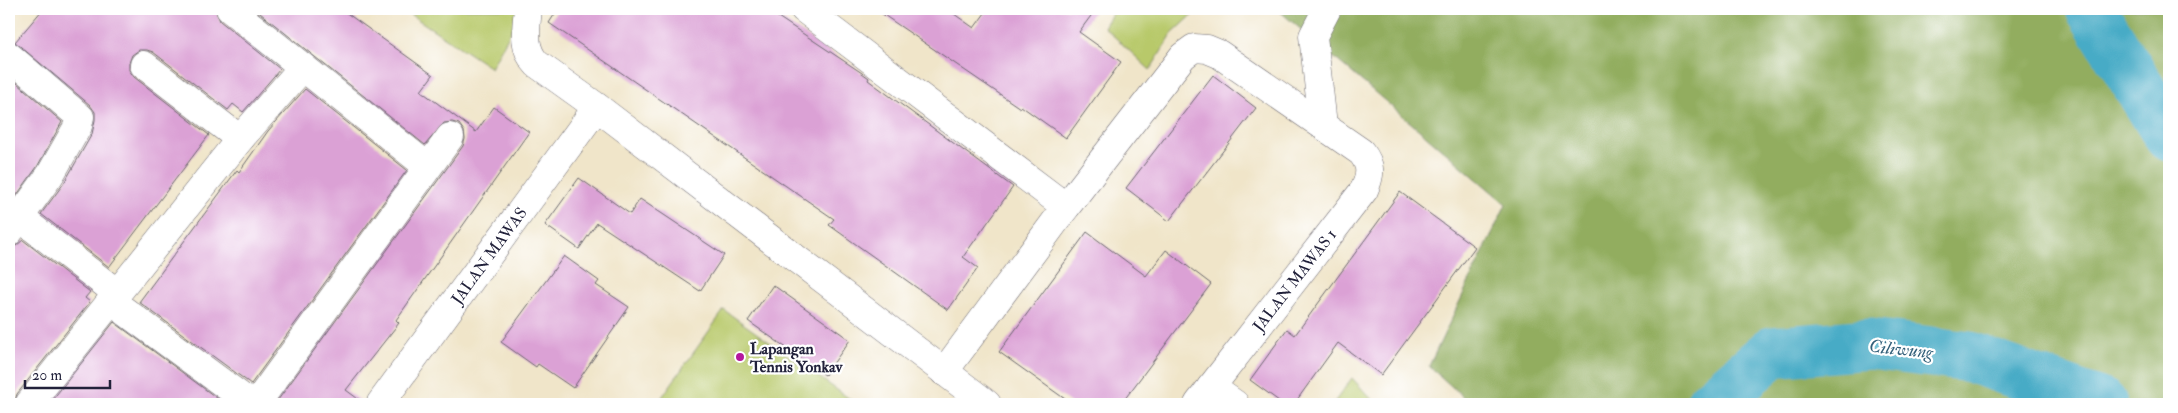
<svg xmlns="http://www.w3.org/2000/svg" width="2178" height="413" viewBox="0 0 2178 413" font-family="'IM FELL Double Pica',serif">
  <rect width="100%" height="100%" fill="#fff"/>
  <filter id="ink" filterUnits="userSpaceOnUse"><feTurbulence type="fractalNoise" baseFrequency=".02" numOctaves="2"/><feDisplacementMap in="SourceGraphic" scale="10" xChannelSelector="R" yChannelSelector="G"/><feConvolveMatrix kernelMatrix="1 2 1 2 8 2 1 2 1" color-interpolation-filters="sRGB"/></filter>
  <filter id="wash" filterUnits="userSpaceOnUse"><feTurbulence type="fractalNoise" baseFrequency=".0096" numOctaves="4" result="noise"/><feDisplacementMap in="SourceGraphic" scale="20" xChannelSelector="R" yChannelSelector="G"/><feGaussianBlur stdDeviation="1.12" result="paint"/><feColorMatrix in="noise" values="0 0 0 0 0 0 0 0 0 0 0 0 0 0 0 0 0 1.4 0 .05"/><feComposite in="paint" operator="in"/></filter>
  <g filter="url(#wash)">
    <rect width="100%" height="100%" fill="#f0e5c9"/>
    <path fill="#b8c96b" stroke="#6d7653" d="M402,9H523L491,68Z
      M1115,9H1199L1172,34L1150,70L1104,27Z
      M724,310L857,404H657Z
      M1352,378L1376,404H1333Z"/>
    <path fill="#92ad5f" stroke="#5a684d" d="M1277,9H2169V404H1471L1429,366L1506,204Z"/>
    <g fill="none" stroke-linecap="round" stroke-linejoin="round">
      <path stroke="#47abc6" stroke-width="51" d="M2091,9L2169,136
        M1711,404L1772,352L1870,344L1970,357L2102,404"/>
    </g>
    <g id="blocks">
      <path fill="#dba1d5" d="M43,9H215L220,21L280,69L243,112L233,104L228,110L153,52L147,50H139L132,55L129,63V70L134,77L209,135L109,267L41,214L64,183L92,134L95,120V112L90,105L15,42Z
        M255,9H341L433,75L421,91L476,132L494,107L529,132L396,320L399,323L346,390L365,404H275L463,146L465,139L464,131L459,124L452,122L444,123L425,145Z
        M558,9H766L862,73L869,78L868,80L1013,187L963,257L978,268L948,310L829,225L834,219L549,23Z
        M875,9H947L974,28L988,9H1096L1079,32L1121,62L1066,138L1021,106L1020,108Z
        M1213,75L1256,108L1169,221L1126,188Z
        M9,76L62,122L37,167L9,206Z
        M305,89L407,170L251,384L139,302L237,170L239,172L268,131Z
        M579,178L630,214L640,199L724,255L700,291L597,223L579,249L545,225Z
        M1400,192L1475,247L1381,375L1338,343L1294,404H1283L1250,380L1287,329L1295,335Z
        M1087,232L1146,276L1166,250L1211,284L1121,404H1072L999,352Z
        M23,240L90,292L85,298L90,302L17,394L14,404H9V247L16,246Z
        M564,256L599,281L596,285L629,307L573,388L538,364L536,367L501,342Z
        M773,285L850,340L825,375L748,321Z
        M114,322L225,404H49Z"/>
    </g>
  </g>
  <g filter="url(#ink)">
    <use href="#blocks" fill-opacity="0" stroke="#6a666d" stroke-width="1"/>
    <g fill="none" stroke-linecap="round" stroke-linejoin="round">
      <defs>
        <g id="minor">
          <path d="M230,9L427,166"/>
          <path d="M528,9C526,28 522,49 537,64L597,107L987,404"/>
          <path d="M804,9L1066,207"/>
          <path d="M9,56L80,117L78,126L50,175L9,232"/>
          <path d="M144,65L240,139"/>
          <path d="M1323,125L1313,36L1327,9"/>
          <path d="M19,217L117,293"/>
          <path d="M111,301L251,404"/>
          <path d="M944,372L1066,207L1183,56L1194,48L1207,49L1219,54L1361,152C1372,165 1371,175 1364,190L1198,404"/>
          <path d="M1211,387L1235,404"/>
          <path d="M29,404L240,139L303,67"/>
          <path d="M256,404L450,137"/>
          <path id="s1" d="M380,404L597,107"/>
        </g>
      </defs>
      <use href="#minor" stroke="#6a666d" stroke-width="29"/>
      <use href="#minor" stroke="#fff" stroke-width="28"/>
    </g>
  </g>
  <circle fill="#b5179e" stroke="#fff" stroke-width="2" cx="740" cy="357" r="5"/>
  <g text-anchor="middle" stroke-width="4.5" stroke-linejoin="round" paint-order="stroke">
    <g font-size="16" fill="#22223b" stroke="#fff">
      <text dy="6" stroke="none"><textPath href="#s1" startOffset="184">JALAN MAWAS</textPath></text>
      <text transform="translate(1294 280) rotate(-52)" y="6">JALAN MAWAS 1</text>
    </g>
    <g font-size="16" font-weight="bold" fill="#22223b" stroke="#fff" text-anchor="start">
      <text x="750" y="354">Lapangan<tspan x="750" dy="18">Tennis Yonkav</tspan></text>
    </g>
    <g font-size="18" font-style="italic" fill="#33607a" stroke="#fff">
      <text transform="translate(1901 349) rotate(6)" y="6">Ciliwung</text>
    </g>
  </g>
  <rect width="2178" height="413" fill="none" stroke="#fff" stroke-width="30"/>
  <path d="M25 380v8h85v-8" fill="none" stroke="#22223b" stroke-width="2.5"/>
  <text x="32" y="380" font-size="15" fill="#22223b" stroke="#ffffff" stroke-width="4" paint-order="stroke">20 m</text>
</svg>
